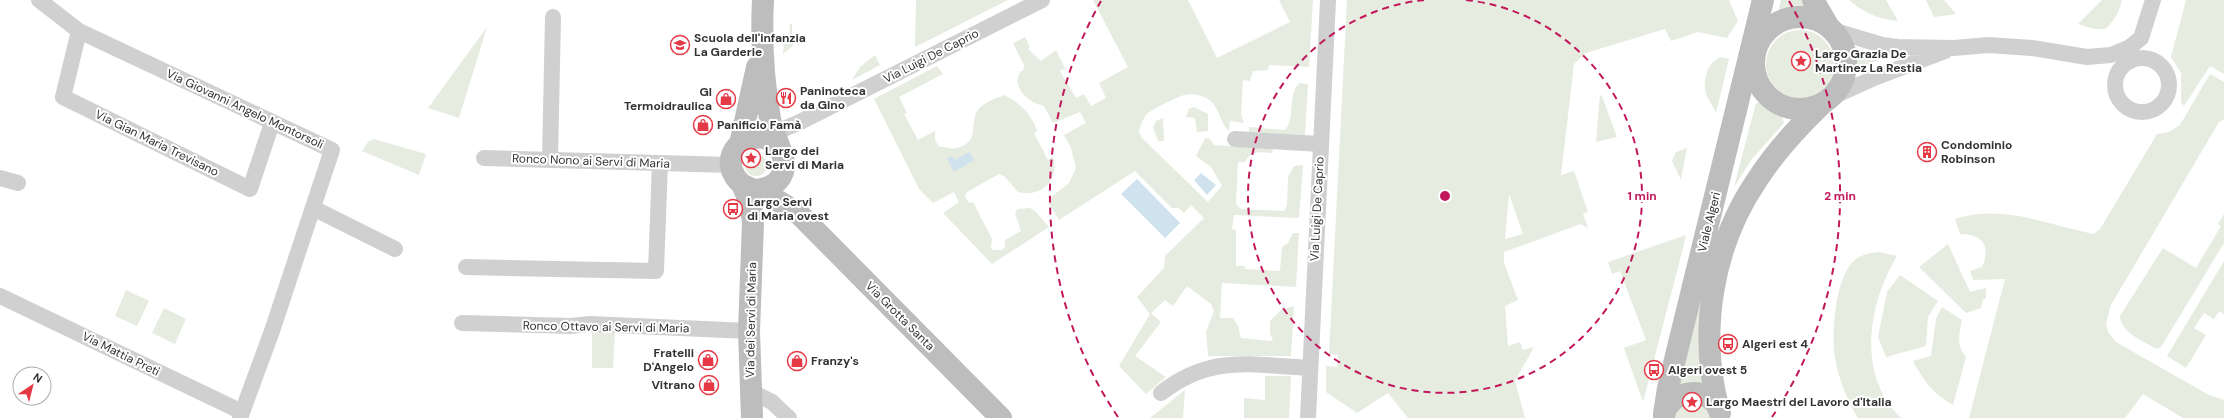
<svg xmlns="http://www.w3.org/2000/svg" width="2224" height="418" viewBox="0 0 2224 418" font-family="'DM Sans',sans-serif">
  <rect width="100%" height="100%" fill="#fff"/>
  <path fill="#e6ecdf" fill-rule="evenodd" d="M916,0H1008L915,47Z
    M1093,0H1188L1217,58L1290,22L1279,0H1313L1309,67L1269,65L1268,70L1253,71L1250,81L1243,80L1241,115L1244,123L1230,121L1229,131C1219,122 1220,107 1208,99C1201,95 1192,93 1184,95C1177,97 1150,110 1146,115C1142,121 1140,125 1139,132L1142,138L1208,202L1222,186L1211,167L1196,156L1205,138L1210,139L1214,145L1273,149L1272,153C1261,152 1250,150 1245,162H1238L1236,204L1241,209L1284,211L1287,205L1288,177L1294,166L1303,165L1299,218L1234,215L1232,229L1236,230V266H1245V269L1280,271L1282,247L1288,243L1293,233H1299L1296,287L1222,283L1220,318H1233L1238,326L1241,338L1271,341L1273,339L1270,334V321L1282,309L1294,306L1291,356H1208L1206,332L1214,311L1211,304L1187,286L1173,306L1165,300L1151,313L1161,322L1135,356L1166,377L1146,394L1119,366L1150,314L1137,297L1164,268L1165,256L1204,218L1191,205L1184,213L1179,208H1172L1135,171L1059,220L1049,204L1050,198L1069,183L1076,168L1071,148L1064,135L1086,123L1080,112L1053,123L1044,106C1030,104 1009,86 1021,71H1023L1024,65L1013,43L1025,37L1030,47L1028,49L1041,61L1056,50L1065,68L1060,71L1076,98L1084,94L1091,106L1106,98L1099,83L1128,67Z
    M1347,0H1729L1738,21L1727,38L1698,32L1671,41L1665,29L1586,53L1574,64L1561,175L1574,171L1588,212L1583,214L1588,228L1581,224L1504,252V263L1518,300L1505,306L1508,346L1520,342L1523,350L1534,347L1515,381L1525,418H1408L1388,393L1357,413L1326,392V366L1337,367L1338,355L1329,354ZM1509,194L1523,234L1505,239Z
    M1781,0H1802L1807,8L1790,9L1778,12Z
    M1849,0H1886L1898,21C1879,19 1863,13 1849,0Z
    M1926,0H1944L1956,14L1934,17Z
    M2102,0H2122C2119,13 2115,20 2105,29H2094L2078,24Z
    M2186,0H2224V74L2210,66L2184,106L2181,102V73L2171,57Z
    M790,24H792V44L794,45L783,54L784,43L789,44Z
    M487,27L459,118L428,108Z
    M1766 64a34 34 0 1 1 68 0a34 34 0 1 1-68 0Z
    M1853,46L1872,55L1885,57L1855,70Z
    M875,55L880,65L852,80L860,67Z
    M1722,57L1729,59L1716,113C1713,106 1706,97 1705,90C1704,76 1708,61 1722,57Z
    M937,66L943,74L899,97L907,113L904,114L918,140L935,131V140L939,147C945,146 950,150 957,148C979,142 970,128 976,113C981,103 995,99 1004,95C1020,103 1032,114 1037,131L1034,133L1048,160L1053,157C1060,181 1040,198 1018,192L1004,176L999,174L967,192L965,196L969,203L973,202L992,239L991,247L993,250H1002L1005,247V240L1021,231L1015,213L1018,209L1030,208L1035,211L1049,227L992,264L943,213L959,202L954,192L933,203L919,189L874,99Z
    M2210,74L2224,82V119L2219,122L2111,305L2106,323L2108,332L2116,342L2209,395L2224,400V418H2183L2143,394L2125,418H1969L2005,279L1973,280L1970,271L1982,267C1991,246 1983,234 1960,234L1955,219C2001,204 2047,224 2093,234L2100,229L2157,134L2169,132L2180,125Z
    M1300,83L1308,84L1305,135L1249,132V127L1285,130C1296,118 1287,92 1300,83Z
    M1600,95L1602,96L1617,137L1596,142Z
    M1756,103H1760L1782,116L1784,123L1752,159L1734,187Z
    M1194,107L1208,114V131L1197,132L1195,118L1186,117L1189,109Z
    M1163,118L1164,141H1158L1153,127L1156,121Z
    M374,139L426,154L419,175L362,151L368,142Z
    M1687,148L1681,179V180L1672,161L1676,152Z
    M745 165a11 11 0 1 1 22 0a11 11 0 1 1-22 0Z
    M2224,214V243L2161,347L2157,349C2143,341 2121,333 2120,316L2163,248L2196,268L2221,226L2218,224Z
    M1686,235L1683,248L1643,402L1624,348L1646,340L1620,271L1612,274L1608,262Z
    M1948,244L1970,292L1986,288V299H1983L1981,308L1966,313L1919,267Z
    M1879,252L1897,256C1868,304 1856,375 1901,418H1858C1847,400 1839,380 1835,358C1831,334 1835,275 1856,259C1863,254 1871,253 1879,252Z
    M2224,261V314L2219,311L2214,319L2204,313L2194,328L2206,335L2186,368L2167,356Z
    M1900,275L1938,301L1928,317L1926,346L1886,357L1878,337L1887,292Z
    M1703,287L1705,388L1678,389Z
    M126,290L149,301L137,326L115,316Z
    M1942,307L1962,320C1959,333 1956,346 1966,357L1953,405C1933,394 1923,380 1913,361L1931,356L1936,319Z
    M164,308L186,319L175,344L152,333Z
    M592,328L615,329L613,368H592Z
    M1265,376H1291L1289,418H1244V398L1265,400Z
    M1185,390L1183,418H1150Z
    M1700,401L1713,418H1670L1674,409Z"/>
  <path fill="#cfe2ee" d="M969,152L974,160L954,172L947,159L952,156L955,160Z
    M1201,173L1216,185L1207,195L1194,180Z
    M1137,179L1180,223L1165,238L1121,194Z"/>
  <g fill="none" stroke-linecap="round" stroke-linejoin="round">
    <path stroke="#d0d0d0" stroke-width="16" d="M39,0L79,31L332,150L272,331L240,418
      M1832,30L1882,45L1897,47L1954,48L1988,45L2032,48L2087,57L2111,55L2130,47L2141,38L2153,0
      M79,31L63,97L250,189L272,123
      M2115 85a27 27 0 1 1 54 0a27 27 0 1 1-54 0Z
      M1830,98L1874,78L1945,51
      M764,137L798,123L1042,0
      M1235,139L1320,144
      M484,158L731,165
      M550,159L553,17
      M0,178L18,183
      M313,208L395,249
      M466,267L656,271L660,163
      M0,296L242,412
      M462,323L571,326L590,324L749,331
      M750,391L772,402L789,418
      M1161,393C1211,354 1251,365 1310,368
      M1308,418L1328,0"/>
    <path stroke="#bdbdbd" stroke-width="22" d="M1813,0L1829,27
      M1754 63a46 46 0 1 1 92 0a46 46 0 1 1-92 0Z
      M740,144L757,67
      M778,145C753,124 717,151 736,178C744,189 757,190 768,195C779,201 789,208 799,214L1001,418
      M742,184L751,206L753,223L749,331L752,418
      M756,190C769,189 782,182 784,168C786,154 772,134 770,119C763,79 761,40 763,0
      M1719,410C1698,333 1712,246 1757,180C1775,152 1798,127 1822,104
      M1664,414L1668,388L1763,0
      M1664,416C1669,388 1712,384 1720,413"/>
  </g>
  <g fill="none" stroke="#c2185b" stroke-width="2" stroke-dasharray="7 5">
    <path d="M1466 0A197 197 0 1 1 1424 0"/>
    <path d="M1118 417A395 395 0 0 1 1101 1M1789 1A395 395 0 0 1 1772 417"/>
  </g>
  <defs>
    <symbol id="school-ring" viewBox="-11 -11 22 22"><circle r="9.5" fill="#fff" stroke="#e63946" stroke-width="1.5"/><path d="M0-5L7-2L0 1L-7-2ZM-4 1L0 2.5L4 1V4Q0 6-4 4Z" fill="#e63946"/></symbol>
    <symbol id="sight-ring" viewBox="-11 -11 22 22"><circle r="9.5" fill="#fff" stroke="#e63946" stroke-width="1.5"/><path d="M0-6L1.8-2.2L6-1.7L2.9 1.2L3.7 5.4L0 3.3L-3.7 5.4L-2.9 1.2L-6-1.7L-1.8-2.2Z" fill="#e63946"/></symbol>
    <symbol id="restaurant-ring" viewBox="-11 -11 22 22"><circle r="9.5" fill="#fff" stroke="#e63946" stroke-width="1.5"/><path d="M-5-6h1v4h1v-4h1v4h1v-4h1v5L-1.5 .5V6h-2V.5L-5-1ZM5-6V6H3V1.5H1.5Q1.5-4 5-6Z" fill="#e63946"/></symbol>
    <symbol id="shop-ring" viewBox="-11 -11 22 22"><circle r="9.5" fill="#fff" stroke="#e63946" stroke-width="1.5"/><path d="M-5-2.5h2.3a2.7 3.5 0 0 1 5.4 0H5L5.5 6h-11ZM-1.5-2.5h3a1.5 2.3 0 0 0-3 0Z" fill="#e63946"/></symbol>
    <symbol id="building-ring" viewBox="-11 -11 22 22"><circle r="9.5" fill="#fff" stroke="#e63946" stroke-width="1.5"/><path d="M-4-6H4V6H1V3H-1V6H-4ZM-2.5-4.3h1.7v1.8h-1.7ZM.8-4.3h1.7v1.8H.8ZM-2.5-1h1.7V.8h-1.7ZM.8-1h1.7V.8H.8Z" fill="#e63946"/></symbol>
    <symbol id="bus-ring" viewBox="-11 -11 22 22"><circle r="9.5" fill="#fff" stroke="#e63946" stroke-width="1.5"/><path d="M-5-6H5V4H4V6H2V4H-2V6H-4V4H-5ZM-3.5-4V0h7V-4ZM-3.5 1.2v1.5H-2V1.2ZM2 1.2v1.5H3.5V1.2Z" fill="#e63946"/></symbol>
  </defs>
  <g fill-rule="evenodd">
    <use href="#school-ring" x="669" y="34" width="22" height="22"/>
    <use href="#sight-ring" x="1790" y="50" width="22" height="22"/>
    <use href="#restaurant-ring" x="775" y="87" width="22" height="22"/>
    <use href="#shop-ring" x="715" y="88" width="22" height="22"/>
    <use href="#shop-ring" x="692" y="114" width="22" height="22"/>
    <use href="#building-ring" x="1916" y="141" width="22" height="22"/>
    <use href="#sight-ring" x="740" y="147" width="22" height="22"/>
    <use href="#bus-ring" x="722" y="198" width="22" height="22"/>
    <use href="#bus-ring" x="1717" y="333" width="22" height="22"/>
    <use href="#shop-ring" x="697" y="349" width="22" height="22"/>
    <use href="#shop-ring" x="786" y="350" width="22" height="22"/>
    <use href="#bus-ring" x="1643" y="359" width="22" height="22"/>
    <use href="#shop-ring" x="698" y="374" width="22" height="22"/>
    <use href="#sight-ring" x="1681" y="391" width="22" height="22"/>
  </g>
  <g text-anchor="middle" stroke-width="4" stroke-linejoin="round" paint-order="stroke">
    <g font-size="12" font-weight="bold" fill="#333" stroke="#fff" text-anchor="start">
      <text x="694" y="42">Scuola dell'infanzia<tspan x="694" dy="14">La Garderie</tspan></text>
      <text x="1815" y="58">Largo Grazia De<tspan x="1815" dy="14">Martinez La Restia</tspan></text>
      <text x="800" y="95">Paninoteca<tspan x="800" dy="14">da Gino</tspan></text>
      <text x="712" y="96" text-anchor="end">Gl<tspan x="712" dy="14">Termoidraulica</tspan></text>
      <text x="717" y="129">Panificio Famà</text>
      <text x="1941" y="149">Condominio<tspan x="1941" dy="14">Robinson</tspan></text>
      <text x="765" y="155">Largo dei<tspan x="765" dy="14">Servi di Maria</tspan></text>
      <text x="747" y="206">Largo Servi<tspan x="747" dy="14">di Maria ovest</tspan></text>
      <text x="1742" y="348">Algeri est 4</text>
      <text x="694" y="357" text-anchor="end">Fratelli<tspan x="694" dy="14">D'Angelo</tspan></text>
      <text x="811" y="365">Franzy's</text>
      <text x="1668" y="374">Algeri ovest 5</text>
      <text x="695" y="389" text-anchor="end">Vitrano</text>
      <text x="1706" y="406">Largo Maestri del Lavoro d'Italia</text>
    </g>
    <g font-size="12" fill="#333" stroke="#fff">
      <text transform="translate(931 56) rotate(-27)" y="4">Via Luigi De Caprio</text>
      <text transform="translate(245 109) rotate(25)" y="4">Via Giovanni Angelo Montorsoli</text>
      <text transform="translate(157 143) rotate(26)" y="4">Via Gian Maria Trevisano</text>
      <text transform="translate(591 161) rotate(2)" y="4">Ronco Nono ai Servi di Maria</text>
      <text transform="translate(1317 209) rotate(-87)" y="4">Via Luigi De Caprio</text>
      <text transform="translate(1709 222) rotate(-76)" y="4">Viale Algeri</text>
      <text transform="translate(900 316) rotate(45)" y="4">Via Grotta Santa</text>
      <text transform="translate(751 320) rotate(-89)" y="4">Via dei Servi di Maria</text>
      <text transform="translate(606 327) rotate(1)" y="4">Ronco Ottavo ai Servi di Maria</text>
      <text transform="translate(121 354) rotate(26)" y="4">Via Mattia Preti</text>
    </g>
  </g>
  <circle cx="1445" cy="196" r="6" fill="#c2185b" stroke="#fff" stroke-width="2"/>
  <g font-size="12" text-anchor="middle" font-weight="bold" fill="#c2185b" stroke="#fff" stroke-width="4" stroke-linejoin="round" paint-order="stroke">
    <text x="1642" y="200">1 min</text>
    <text x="1840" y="200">2 min</text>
  </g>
  <g transform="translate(32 386) rotate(35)"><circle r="19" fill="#ffffff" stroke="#adadad"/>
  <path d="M0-3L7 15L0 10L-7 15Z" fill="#e63946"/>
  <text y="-6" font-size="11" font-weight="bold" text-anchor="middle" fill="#333333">N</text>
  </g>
</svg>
